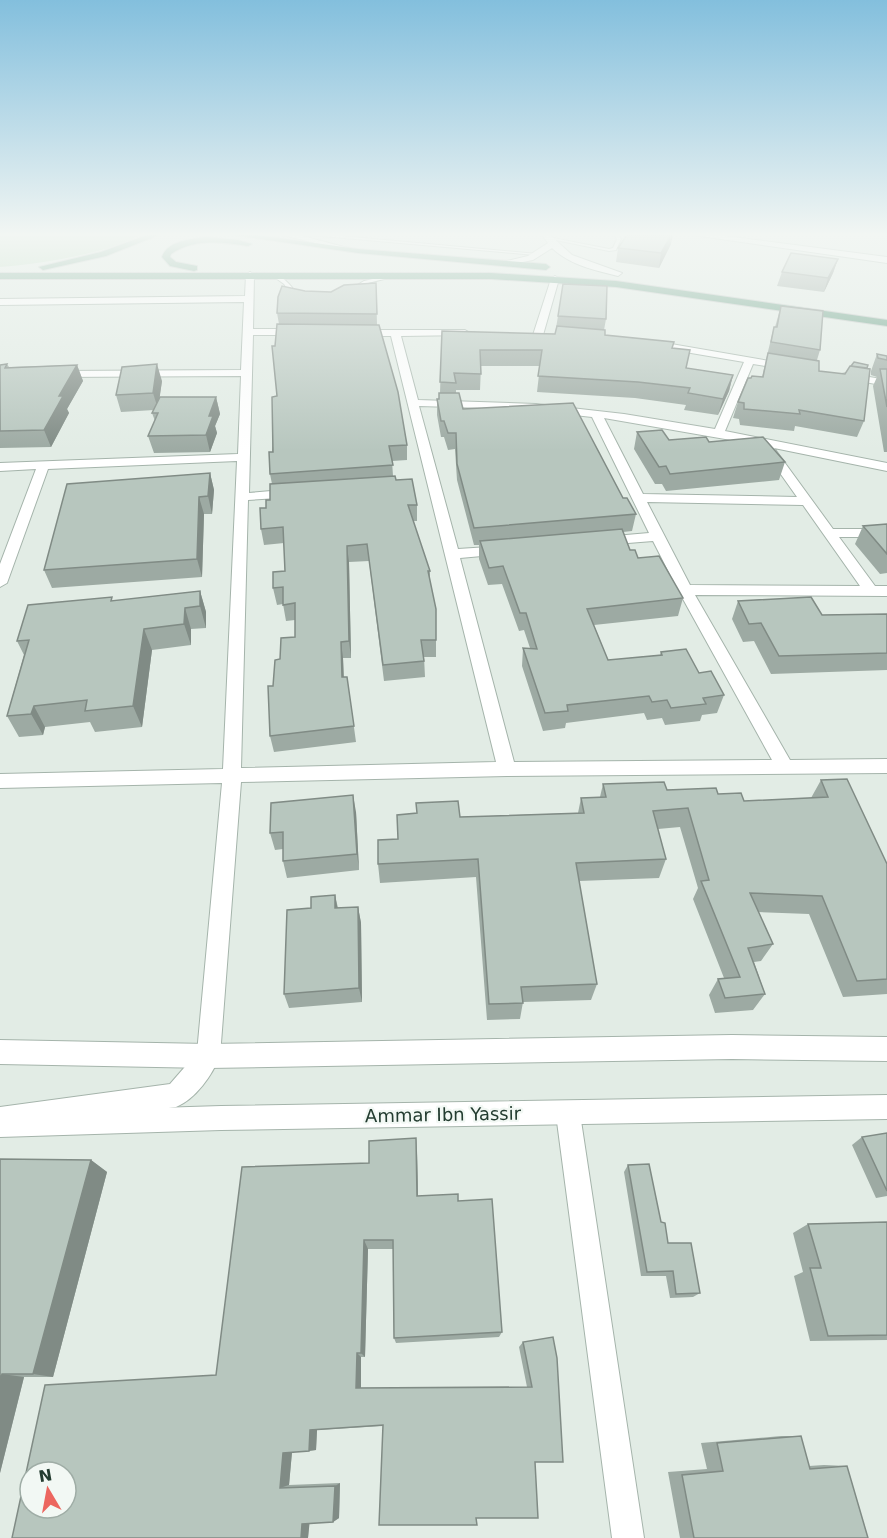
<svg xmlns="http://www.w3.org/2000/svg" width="887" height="1538" viewBox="0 0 887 1538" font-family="'DejaVu Sans',sans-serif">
  <rect width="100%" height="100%" fill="#e2ece5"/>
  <path fill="#bbdcbe" d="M0,235H140C106,254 39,264 0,267Z"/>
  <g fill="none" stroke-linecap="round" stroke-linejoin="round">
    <defs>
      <path id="service" d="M310,235H330L537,254L535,255Z
        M614,235H618L621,239L616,250L609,251L546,238L548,237L609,249L613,248L617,239Z
        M273,274C285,277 294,288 298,298H294L284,284L273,276Z
        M390,275L392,277L368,283L355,290L351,289L364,281Z"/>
      <path id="minor" d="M542,235H550L572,255L622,273L618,276C594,270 570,265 552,248L533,260L502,266L498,263L528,256L548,243Z
        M693,235H717L887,257V263Z
        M250,272L254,275L253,329H300L305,332L300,335H253L249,493L294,489L300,493L294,497L248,500L241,768L496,762L391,336H357L352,333L357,330H465L470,333L468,335L401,336L418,400L536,404L624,414L715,429L744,362L644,345V341L648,340L793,365L794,367L789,370L753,364L725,431L887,463V471L774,448L833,529H887V537H839L875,586H887V596L695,595L790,760L887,759V773L507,776L241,782L220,1056C212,1075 196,1099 176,1107L0,1131V1107L170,1084L197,1053L222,783L0,788V774L223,769L237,461L48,469L7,583L0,587V564L36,469L0,471V463L238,454L241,376L56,377L51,374L56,371L241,370L244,302L0,305V299L245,296L246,275ZM419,406L521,409L592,417L649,533L603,537L596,541L603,545L653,541L678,590L772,760L514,762L460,558L504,554L511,550L504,546L458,549ZM604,418L766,446L763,449L797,497L643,494ZM647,502L803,505L860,586L690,585Z
        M555,276L559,279L543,335L535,337L533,335L551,279Z
        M846,373L887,380V386L842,378V374Z
        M568,1102L577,1105L580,1114L644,1538H612L556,1114L559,1105Z"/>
      <path id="tertiary" d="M283,235H299L355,250L351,252Z
        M732,1035L887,1037V1061L732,1059L208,1068L0,1064V1040L208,1044Z
        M887,1095V1119L221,1130L0,1137V1113L221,1106Z"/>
      <path id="primary" d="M147,235H159L106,256L43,270L39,267L101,252Z
        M233,235H257L358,249L546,264L550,267L546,270L358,253Z
        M206,237L238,240L252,244L248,246C221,242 194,238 171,254L170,257L176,262L197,266V270L194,271L170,266L162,257C167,241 191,239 206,237Z
        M0,273H491L616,281L887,320V326L616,287L491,279H0Z"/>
    </defs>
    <use href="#service" stroke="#a5b4ab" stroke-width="2"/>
    <use href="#minor" stroke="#a5b4ab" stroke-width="2"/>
    <use href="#tertiary" stroke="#a5b4ab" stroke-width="2"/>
    <use href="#primary" stroke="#c1c8c5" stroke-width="2"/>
    <use href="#service" fill="#fff" fill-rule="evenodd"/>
    <use href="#minor" fill="#fff" fill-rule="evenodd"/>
    <use href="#tertiary" fill="#fff" fill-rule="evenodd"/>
    <use href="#primary" fill="#689f86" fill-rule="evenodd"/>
  </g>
  <path fill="#9daaa3" d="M671,244L659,268L616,262L618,248Z
    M838,259L833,273L824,292L777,286L782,272Z
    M376,283L377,325L407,445V460L392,461L393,476L417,505V521H413L430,571V583L436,609V657H424L425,677L384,681L369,561L349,562L351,658H343L344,677H347L356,742L274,752L270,736L273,686L280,659L295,637V620L286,621L283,604L277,605L273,588L285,571L284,543L264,545L261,529L266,508L270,500L272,484L270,474L277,396L275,346L279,324L277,313L305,291L331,292Z
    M781,306L820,350L817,360L819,371L864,421L857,437L795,426L794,431L740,425L739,419L733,418L738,402L751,378L762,377L770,343L774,327H775Z
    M558,316L606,319L604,330L605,335L672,348L686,368L733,375L729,391L718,415L684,410L686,405L635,398L537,392L540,366H481L480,390H456V393L463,409L623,498L636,514L632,531L623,532L630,550L683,598L678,616L594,625L608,660L660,655L661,652L699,673L724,695L717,713L702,715L700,721L665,725L662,718L647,720L644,713L566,723L565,728L543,731L522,666L523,648H530L524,630L519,631L502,584L488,585L479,559V545H474L457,480L455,449L448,450L444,437H441L437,415V399H439L440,393L442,331L555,334Z
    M877,354L887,356V452H884L873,386L877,377L871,375V371Z
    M7,364L9,367L77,365L83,381L67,409L69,413L51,447L0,448V365Z
    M162,381L159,400L216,397L220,414L215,426L217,433L210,452L154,453L148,436L155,421L152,413L154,410L121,412L116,395Z
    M637,432L669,440L709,442L785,462L779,480L666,491L662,484H655L634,449Z
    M210,473L214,490L212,514H204L202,577L52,588L44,570Z
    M887,524V573L880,574L855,544L863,526Z
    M200,591L206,612V628L191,629V645L152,650L142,727L95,732L90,722L45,727L43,735L19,737L7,716L24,655L17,641L113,601Z
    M738,601L822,615L887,614V670L771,674L754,641L743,642L732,619Z
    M821,780L887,864V994L843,997L809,914L758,912L773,944L761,961L754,962L765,994L753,1010L715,1013L709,995L718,979L724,978L693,899L698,888L680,827L658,829L666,859L659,878L579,881L597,984L591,1000L523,1002L520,1019L487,1020L476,877L380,883L378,864L398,839L460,817L578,813L581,798L600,797L603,784L718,794L744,801L811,798Z
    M356,812L359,870L287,878L283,861V849L275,850L270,833Z
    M335,895L338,908L358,907L361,923L362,1002L289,1008L284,994L311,908Z
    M887,1134V1196L876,1198L852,1145L862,1137Z
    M417,1151L418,1196L458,1201L502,1332L499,1337L396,1343L394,1338L393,1249H368L365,1357H361V1388L527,1387L519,1347L523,1342L563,1462L383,1426L317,1430L316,1450L292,1452L289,1485L340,1483L339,1518L333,1522L309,1523L308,1538L216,1375L369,1163Z
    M0,1159L91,1160L107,1172L53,1377H24L0,1473Z
    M628,1165L661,1222L668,1243L700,1293L693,1297L670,1298L666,1276H641L624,1172Z
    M887,1222V1340L810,1341L794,1276L803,1272L793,1233L808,1224Z
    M781,1436H801L809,1466L824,1465L847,1466L868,1538H680L668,1472L707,1469L701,1443Z"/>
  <path fill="#808b85" d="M671,235H673L671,244L659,268L661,253Z
    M838,259L833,273L824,292L828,278Z
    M157,364L162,381L158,409L153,393Z
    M77,365L83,381L67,409L69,413L51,447L44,430L59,396Z
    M733,375L729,391L718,415L723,399Z
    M216,397L220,414L215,426L217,433L210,452L206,435L209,416Z
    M210,473L214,490L212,514L208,496Z
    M199,497L204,514L202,577L197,559Z
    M347,546L349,562L351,658L349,641Z
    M200,591L206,612V628L200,606Z
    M185,608L191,629V645L184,624Z
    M144,629L152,650L142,727L133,706Z
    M341,642L343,658L344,694L342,677Z
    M34,706L45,727L43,735L31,714Z
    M353,795L356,812L359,870L357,854Z
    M335,895L338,911L335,908Z
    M358,907L361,923L362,1002L359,988Z
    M416,1138L417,1151L418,1206L417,1196Z
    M91,1160L107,1172L53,1377L33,1374Z
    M364,1240L368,1249L365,1357L361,1353Z
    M357,1353L361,1357V1391L356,1388Z
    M2,1374L24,1377L0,1473V1381Z
    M310,1430H317L316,1450L309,1451Z
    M292,1452L289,1485L280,1488L283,1453Z
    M340,1483L339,1518L333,1522L335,1486Z
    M310,1519L308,1538H301L302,1524Z"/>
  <path fill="#b7c6be" stroke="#808b85" stroke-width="1.5" fill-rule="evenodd" d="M627,235H671L661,253L618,248Z
    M791,253L838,259L828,278L782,272Z
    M376,283L377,314L277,313L278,297L282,286L305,291L331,292L344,285Z
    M563,284L607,286L606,319L558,316Z
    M781,306L823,311L820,350L771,342L774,327H777Z
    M277,324L379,325L398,392L407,445L389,446L393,465L270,474L269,452H273L272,397L277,396L272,346H275Z
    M557,326L605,330V335L674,342L672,348L690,350L686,368L733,375L723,399L688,393L690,388L638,382L538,376L542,350H480L481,374L454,373L456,383L440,382L442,331L555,334Z
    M768,353L819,361V371L845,374L850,366L870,369L864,421L799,410L800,414L744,409V403L738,402L748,378H751L752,376L763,377Z
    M877,354L887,356V360L878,358Z
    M854,362L868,365L867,368L851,366Z
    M7,364L5,368L77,365L59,396H63L44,430L0,431V365Z
    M157,364L153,393L116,395L122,367Z
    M880,369H887V407Z
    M439,393H459L463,409L573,403L623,498H627L636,514L474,528L457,464L456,433H448L444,421H441L437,399H439Z
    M160,397H216L209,416H213L206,435L148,436L158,413H152Z
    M662,430L669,440L706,437L709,442L763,437L785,462L670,474L666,466L659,467L637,432Z
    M210,473L208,496L199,497L197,559L44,570L67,484Z
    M395,476L396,480L412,479L417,505H408L430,571H428L436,609V640H421L424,661L383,665L367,544L347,546L349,641L341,642L342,677H347L354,726L270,736L268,686H273L275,660L280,659L281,638L295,637V603L283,605V587L273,588V572L285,571L283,527L261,529L260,508H266V500H270V484Z
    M887,524V554L863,526Z
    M622,529L630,550H635L638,558L659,556L683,598L587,609L608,660L662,655L661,652L686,649L699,673L711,671L724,695L703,698L706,704L671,708L667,700L652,702L649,696L567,705L568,711L545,713L523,648L537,649L526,613H520L503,566L489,568L480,541Z
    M200,591V606L185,608L184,624L144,629L133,706L85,711L87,700L34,706L31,714L7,716L29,640L17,641L28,605L112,597L111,601Z
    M811,597L822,615L887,614V653L779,656L761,623L749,624L738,601Z
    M847,779L887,864V979L857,981L822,896L750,893L773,944L748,948L765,994L725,998L718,979L740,977L701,881L709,880L688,808L653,811L666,859L576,863L597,984L521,987L523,1003L489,1004L478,859L378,864V840L398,839L397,815L417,813L416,803L458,801L460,817L584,813L581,798L606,797L603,784L664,782L667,790L716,788L718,794L741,793L744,801L828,797L821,780Z
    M353,795L357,854L283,861V832L270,833L271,803Z
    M335,895V908L358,907L359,988L284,994L287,910L311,908V897Z
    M887,1133V1191L862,1137Z
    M416,1138L417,1196L458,1194V1201L492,1199L502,1332L394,1338L393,1240H364L361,1353H357L356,1388L532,1387L523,1342L553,1337L557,1358L563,1462H535L538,1518H476L477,1525H379L383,1425L310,1430L309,1451L283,1453L280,1488L335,1486L333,1522L302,1524L301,1538H12L45,1385L216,1375L242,1167L369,1163V1141ZM30,1472H66V1508H30Z
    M0,1159L91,1160L33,1374H2L0,1381Z
    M649,1164L661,1222L665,1223L668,1243H691L700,1293L676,1294L673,1271L647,1272L628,1165Z
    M887,1222V1335L828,1336L810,1268H821L808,1224Z
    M801,1436L810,1469L847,1466L868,1538H694L682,1475L723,1471L717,1443Z"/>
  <linearGradient id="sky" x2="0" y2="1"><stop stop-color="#83bfdd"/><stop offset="0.52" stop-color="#f2f6f3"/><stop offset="1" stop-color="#f2f6f3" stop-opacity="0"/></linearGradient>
  <rect width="887" height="451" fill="url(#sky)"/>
  <g text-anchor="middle" stroke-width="4.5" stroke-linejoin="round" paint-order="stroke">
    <g font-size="18" fill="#233c30" stroke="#f2f8f4">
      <text transform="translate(443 1115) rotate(-1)" y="6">Ammar Ibn Yassir</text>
    </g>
  </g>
  <g transform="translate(48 1490) rotate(350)"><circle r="28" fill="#f2f8f4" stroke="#9fada6" stroke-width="1.5"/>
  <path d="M0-4.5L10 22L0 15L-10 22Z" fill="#ec665f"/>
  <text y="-9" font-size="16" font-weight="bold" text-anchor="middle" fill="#233c30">N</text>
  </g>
</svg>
